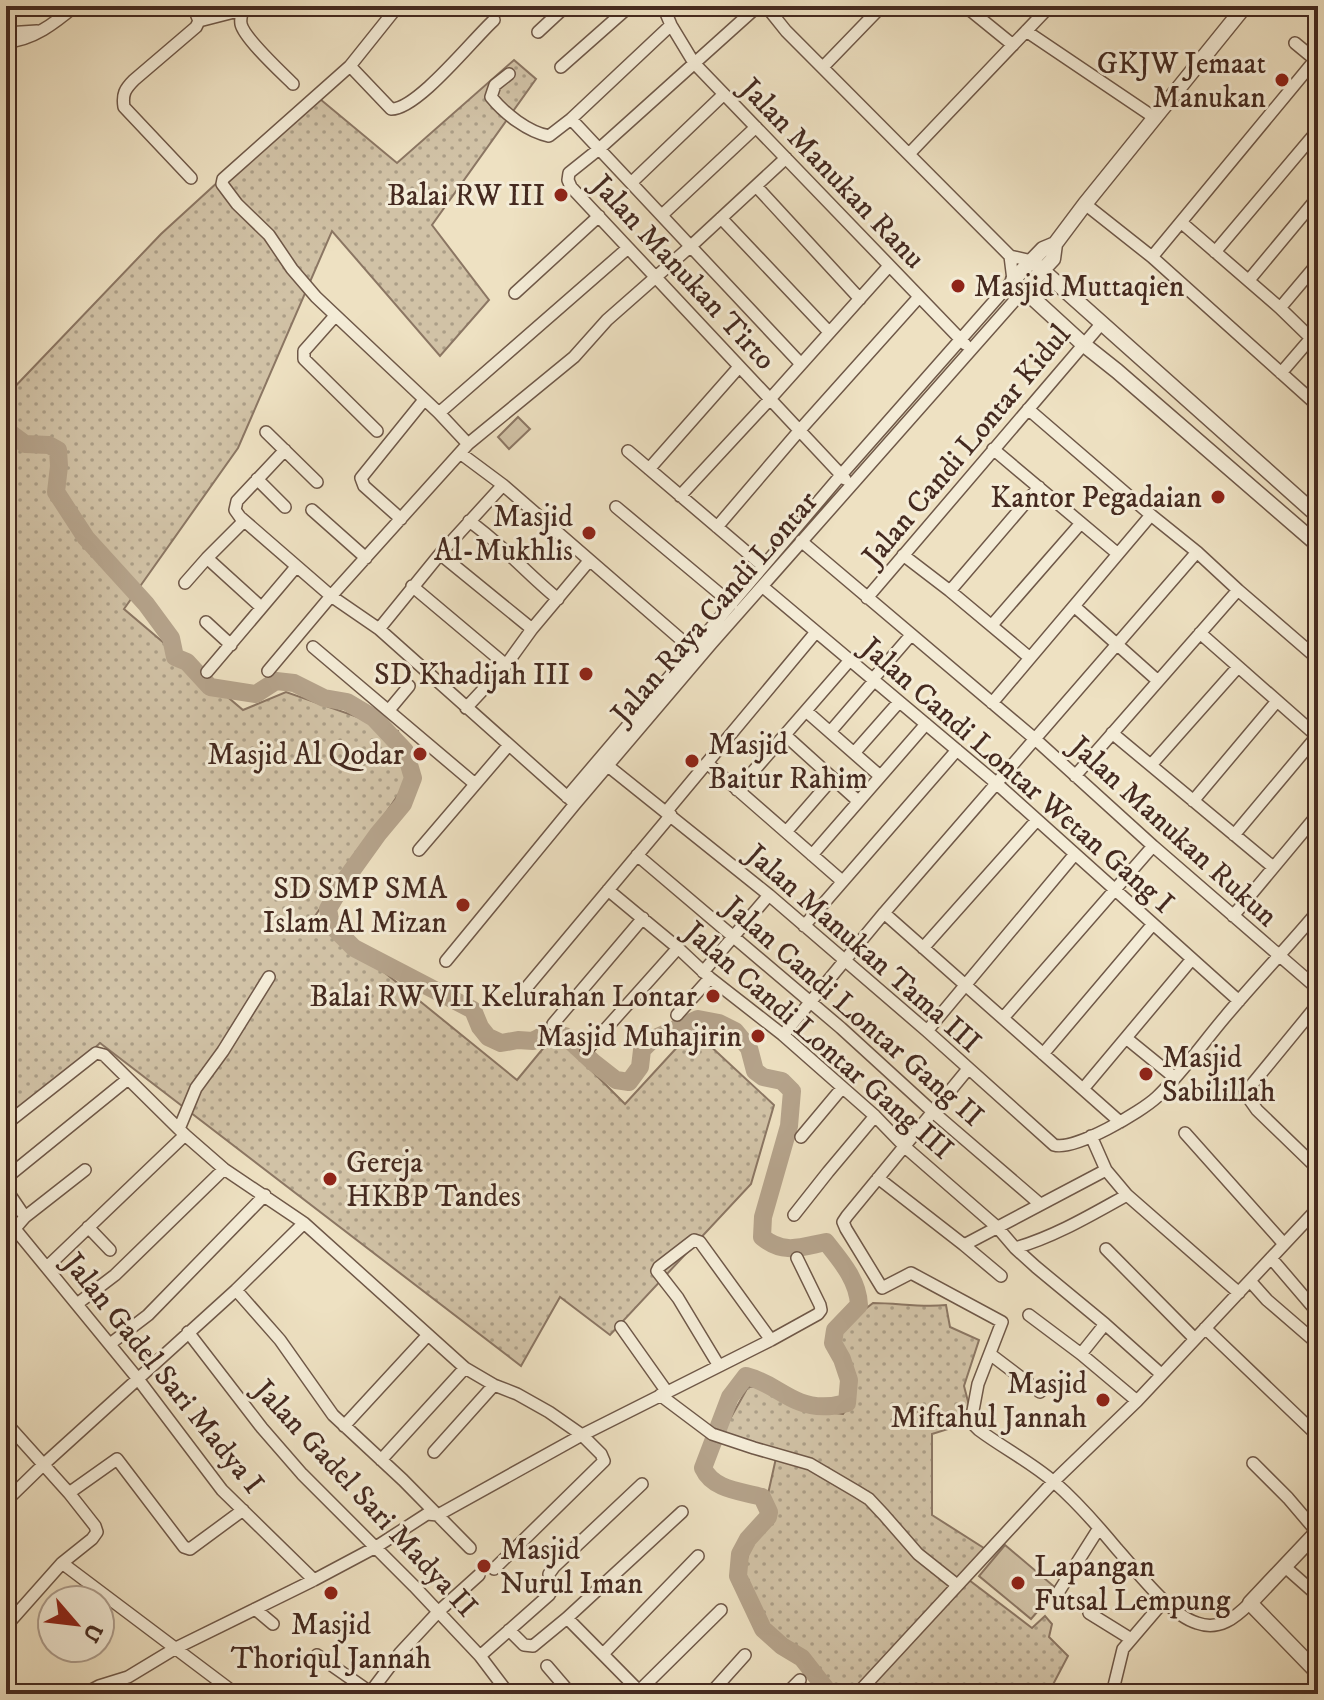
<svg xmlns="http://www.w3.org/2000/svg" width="1324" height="1700" viewBox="0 0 1324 1700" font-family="'IM FELL DW Pica',serif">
  <defs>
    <pattern id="grass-dots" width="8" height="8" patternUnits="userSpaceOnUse" patternTransform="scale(2)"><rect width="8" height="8" fill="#d1c2a6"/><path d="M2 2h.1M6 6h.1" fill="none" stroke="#ab9e87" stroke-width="1.8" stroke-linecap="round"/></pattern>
  </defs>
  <rect width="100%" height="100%" fill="#eee1c2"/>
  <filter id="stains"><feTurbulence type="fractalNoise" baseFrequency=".0025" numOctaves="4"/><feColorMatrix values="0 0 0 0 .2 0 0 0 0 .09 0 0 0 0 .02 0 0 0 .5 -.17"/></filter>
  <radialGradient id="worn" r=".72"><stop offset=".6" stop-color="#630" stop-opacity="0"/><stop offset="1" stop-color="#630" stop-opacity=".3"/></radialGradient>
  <path fill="url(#grass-dots)" stroke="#8b7663" stroke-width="2" d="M514,60L536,79L432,225L489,300L440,356L332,231L238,448L124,609L243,710L286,692L398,731L407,782L315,916L517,1080L555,1034L625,1104L693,1030L774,1105L751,1184L610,1335L560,1297L521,1366L100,1043L6,1129V396L161,234L314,94L397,163Z
    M873,1303C898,1303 922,1308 946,1305L950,1327L979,1340L964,1386L970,1409L961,1425L932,1434V1515L987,1550L969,1580L1032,1628L1045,1616L1052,1624L1049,1637L1068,1656L1048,1694H839L808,1658L769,1626L761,1615L743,1575L750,1547L769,1526L774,1514L768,1494L778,1449L721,1435L748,1387C771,1384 772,1396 790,1404C806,1411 826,1412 843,1414C844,1412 851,1405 852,1403C861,1387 845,1355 837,1340L842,1327Z"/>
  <path fill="#d1c2a6" stroke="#8b7663" stroke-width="2" d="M518,417L530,429L509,449L498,437Z
    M1005,1545L1057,1589L1031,1619L979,1576Z"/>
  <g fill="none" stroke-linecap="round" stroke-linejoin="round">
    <path stroke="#b5a38b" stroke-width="18" d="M6,430L25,444L49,445L58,450L59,466L56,492L86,538L146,604L171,638L175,657L187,662L210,687L256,694L276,681L294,683L324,698L347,702L374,718L405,751L413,778L403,804L378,834L345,880L328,909L331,925L354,948L473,1010L480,1027L488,1037L501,1043L518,1040L533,1041L544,1035L565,1036L593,1062L616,1080L629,1082L640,1067L642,1050L653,1039L698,1019L719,1023L735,1031L749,1048L755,1071L763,1077L782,1081L792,1091L789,1126L763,1217L762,1237C784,1255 801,1247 826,1242C841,1261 858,1280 859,1305L835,1330L833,1343L842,1359L849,1380L847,1403C832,1407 815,1408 800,1402C780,1394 769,1382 746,1376L730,1397L703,1468C713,1490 741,1491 762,1497L769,1512L768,1517L748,1539L740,1554L738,1576L763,1629L782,1646L802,1658L830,1694"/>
    <defs>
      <path id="minor" d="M247,6C242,11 240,17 241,24C244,38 281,72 293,84
        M398,6L350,66L391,109C417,110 473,39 494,20
        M663,6L671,25L694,63L965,344
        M758,6L599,149L569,173L568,180L571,187L845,479
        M766,6L786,31L1010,256L1032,261
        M965,6L1013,45
        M199,21L242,10
        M1026,31L1155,118
        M538,32L566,6
        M6,33L37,31
        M6,42C33,40 55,23 75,6
        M1295,43L1318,62
        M350,66L223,179L222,184L237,204L269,235L292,269L316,297L439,413L468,444
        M561,67L630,6
        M823,67L882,6
        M509,74L495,85L491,97C505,114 528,132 549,136L571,119L671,25
        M571,119L801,364
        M909,154L1050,6
        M191,178L124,107C122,94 125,89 134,80L196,27L199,21L193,6
        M631,183L724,94
        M756,186L860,299
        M1085,204L1152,257L1318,406
        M662,215L756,127
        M721,218L829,332
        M1182,223L1280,308L1318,345
        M1215,252L1318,130
        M1152,257L1315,60
        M1249,280L1318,197
        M515,293L599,216
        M1280,308L1318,263
        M335,316L304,351V359L377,431
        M1281,373L1318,330
        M1028,409L1151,515L1197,552L1238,590L1318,659
        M439,413L628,248
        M266,432L317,482
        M993,449L1118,554
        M285,450L237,501L235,510L240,517L331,596L379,629L572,801
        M628,451L763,566
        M460,453L503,485L692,649
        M649,469L739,367
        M257,479L285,507
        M680,496L770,399L889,266
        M616,507L732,604
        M312,510L366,558
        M401,519L364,486L361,478L424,400
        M469,521C502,544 527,574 558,599
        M717,527L799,431L919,297
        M801,541L1035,739L1153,846L1318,989
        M440,554L532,629
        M903,555L950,591L1030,658
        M207,558L261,607
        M185,583L207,558L244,521
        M412,586L506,665
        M763,587L996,783L1239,1001
        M950,591L1039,487
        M867,598L1102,323
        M1074,606L1158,681
        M206,622L231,645
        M992,625L1081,523
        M379,629L440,554L503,485
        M1200,633L1318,737
        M313,647L475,784
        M268,671L331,596L468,444L574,357L607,320L691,246L786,158
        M207,672L296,567
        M873,679L911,635
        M992,703L1151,515
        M466,708L506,665L532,629L589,561
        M389,710L409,686
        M806,711L880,776
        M830,732L874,681
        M1112,733L1273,867
        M785,735L858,801
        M854,753L899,702
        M707,763L842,881
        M1151,765L1238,667
        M608,766L769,895L927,1031L1054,1145C1075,1151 1141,1112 1157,1097C1182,1073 1203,1043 1225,1017C1255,981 1288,947 1318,911
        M1075,776L1238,590
        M737,790L850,660
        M567,797L841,475L1013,280L1010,256
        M1193,801L1277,701
        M666,812L816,632
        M786,832L833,778
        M1234,835L1317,736
        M419,850L508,746
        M637,855L841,1028L933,1112L1040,1204
        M812,855L926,724
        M608,890L678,948L710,978L783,1035L875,1116L905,1147L997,1227L1015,1248L1036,1267L1105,1324L1161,1374
        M884,913L1120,1122
        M1233,916L1318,814
        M804,926L957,750
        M923,948L1037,820
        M446,961L575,804L711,644L1024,290
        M703,972L769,895
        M517,999L671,815
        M1318,1004L1245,1093L1257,1110L1318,1169
        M677,1015L710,978
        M1003,1018L1153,846
        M553,1024L643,918
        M927,1031L1075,854
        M783,1035L884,913L1197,552
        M1126,1038L1174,1077
        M586,1051L678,948
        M1043,1054L1153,924
        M968,1069L847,1216L843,1222L846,1229L882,1288L911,1273L1002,1322L978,1384L972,1416V1423L979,1430C1003,1448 1031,1462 1054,1482C1077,1502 1098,1526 1117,1549C1136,1570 1170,1615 1197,1623C1219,1631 1235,1618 1250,1603
        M1083,1089L1192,959
        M6,1124L96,1053L104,1055L185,1135L224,1169L304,1223L465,1368L494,1385L517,1394L549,1412L582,1435L601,1454L604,1461L494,1569
        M179,1129L196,1088L223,1051L269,977
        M1185,1133L1284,1244
        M1091,1136L1106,1170L1127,1195L1239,1293
        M801,1137L842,1088
        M6,1178L128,1079
        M878,1178L964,1245L1001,1276
        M6,1189L25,1217L6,1239
        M794,1215L828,1172L875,1116
        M25,1217L85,1170
        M88,1227L110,1250
        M15,1229L138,1379L222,1490L314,1580
        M964,1245L1106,1170
        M1015,1248C1054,1237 1091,1215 1127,1195
        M1106,1249L1195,1339
        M1271,1258L1318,1313
        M47,1267L185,1135
        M1250,1281L1267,1300L1318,1344
        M236,1290L280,1340L333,1415L403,1480L470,1548
        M77,1304L115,1275L224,1169
        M1029,1315L1081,1354L1137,1401
        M621,1327L667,1392
        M1205,1328L1318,1436
        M188,1332L262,1428L302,1474L414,1586L480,1656L505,1689L513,1692
        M110,1344L148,1315L265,1195
        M990,1354L1040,1392
        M1081,1354L1105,1324
        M719,1366L678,1298L657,1271L659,1267L694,1240L700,1242L771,1340
        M660,1395L712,1434L754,1448L810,1464L856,1491L869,1499L884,1515L918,1554L957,1585
        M6,1423L69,1493L95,1526L97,1532L92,1539L62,1563L6,1626
        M344,1426L427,1336
        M434,1452L494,1385
        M381,1460L465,1368
        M1253,1463L1288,1498L1317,1532
        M69,1493L117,1459L184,1547L190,1549L243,1510
        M6,1501L44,1464L236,1290L304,1223
        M62,1563L236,1694
        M1284,1566L1318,1596
        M1056,1596L1099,1528
        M255,1609L273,1624
        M1089,1613L1131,1639
        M567,1618L642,1694
        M509,1630L524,1645L533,1646L567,1618L682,1512
        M603,1654L698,1556
        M317,1655L370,1692
        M480,1656L549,1595L552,1590L549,1574L554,1567L642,1484
        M547,1666L571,1694
        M639,1691L721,1610
        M84,1694L99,1686L128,1677L176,1648L314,1580L376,1547L427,1514L438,1515L582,1435L771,1340L818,1314L821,1310L820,1305L797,1258
        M212,1694L232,1691
        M369,1694L400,1653L439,1611L479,1575
        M710,1694L745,1655
        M786,1694L800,1680
        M857,1694L1054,1481L1137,1401L1318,1208
        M1112,1694L1123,1649L1164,1601"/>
      <path id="tertiary" d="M1055,244L1043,249L1013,280L1083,344L1117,371L1318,545
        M1032,261L1318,516
        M1024,290L1053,259L1055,244L1085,204L1245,6
        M1318,1531L1250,1603L1318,1673"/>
    </defs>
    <use href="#minor" stroke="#6f5848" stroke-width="14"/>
    <use href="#tertiary" stroke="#6f5848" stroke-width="17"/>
    <use href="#minor" stroke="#f4ecd7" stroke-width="11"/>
    <use href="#tertiary" stroke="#f4ecd7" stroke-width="14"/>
  </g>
  <g fill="#8f2418" stroke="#f4ecd7" stroke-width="3">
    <circle cx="1282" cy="80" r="8"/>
    <circle cx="561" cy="195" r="8"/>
    <circle cx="958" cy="286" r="8"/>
    <circle cx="1218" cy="497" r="8"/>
    <circle cx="589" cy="533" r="8"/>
    <circle cx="586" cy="674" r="8"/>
    <circle cx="420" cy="754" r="8"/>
    <circle cx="692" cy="761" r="8"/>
    <circle cx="463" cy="905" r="8"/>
    <circle cx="713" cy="996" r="8"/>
    <circle cx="758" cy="1036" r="8"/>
    <circle cx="1146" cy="1074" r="8"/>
    <circle cx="330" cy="1179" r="8"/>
    <circle cx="1103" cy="1400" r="8"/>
    <circle cx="484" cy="1566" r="8"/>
    <circle cx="1018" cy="1583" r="8"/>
    <circle cx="331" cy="1593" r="8"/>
  </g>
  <g text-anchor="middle" stroke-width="6" stroke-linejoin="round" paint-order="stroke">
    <g font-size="30" fill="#452a20" stroke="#f4ecd7" text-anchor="end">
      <text x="1266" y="73">GKJW Jemaat<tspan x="1266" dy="34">Manukan</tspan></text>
      <text x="545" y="205">Balai RW III</text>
      <text x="974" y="296" text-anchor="start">Masjid Muttaqien</text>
      <text x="1202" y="507">Kantor Pegadaian</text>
      <text x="573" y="526">Masjid<tspan x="573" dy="34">Al-Mukhlis</tspan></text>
      <text x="570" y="684">SD Khadijah III</text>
      <text x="708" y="754" text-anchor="start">Masjid<tspan x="708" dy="34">Baitur Rahim</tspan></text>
      <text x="404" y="764">Masjid Al Qodar</text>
      <text x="447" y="898">SD SMP SMA<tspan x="447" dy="34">Islam Al Mizan</tspan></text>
      <text x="697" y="1006">Balai RW VII Kelurahan Lontar</text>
      <text x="742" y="1046">Masjid Muhajirin</text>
      <text x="1162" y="1067" text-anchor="start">Masjid<tspan x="1162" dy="34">Sabilillah</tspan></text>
      <text x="346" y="1172" text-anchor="start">Gereja<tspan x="346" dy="34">HKBP Tandes</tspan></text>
      <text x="1087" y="1393">Masjid<tspan x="1087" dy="34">Miftahul Jannah</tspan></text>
      <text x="500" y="1559" text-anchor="start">Masjid<tspan x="500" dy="34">Nurul Iman</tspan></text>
      <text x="1034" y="1576" text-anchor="start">Lapangan<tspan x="1034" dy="34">Futsal Lempung</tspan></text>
      <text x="331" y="1634" text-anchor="middle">Masjid<tspan x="331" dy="34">Thoriqul Jannah</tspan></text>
    </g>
    <g font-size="30" fill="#452a20" stroke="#f4ecd7">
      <text transform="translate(833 173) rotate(46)" y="10">Jalan Manukan Ranu</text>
      <text transform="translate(684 272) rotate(47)" y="10">Jalan Manukan Tirto</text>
      <text transform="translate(966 445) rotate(-50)" y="10">Jalan Candi Lontar Kidul</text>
      <text transform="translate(714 607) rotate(-49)" y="10">Jalan Raya Candi Lontar</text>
      <text transform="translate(1018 775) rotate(41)" y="10">Jalan Candi Lontar Wetan Gang I</text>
      <text transform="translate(1174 831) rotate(42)" y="10">Jalan Manukan Rukun</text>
      <text transform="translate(864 948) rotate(41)" y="10">Jalan Manukan Tama III</text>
      <text transform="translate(854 1011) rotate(41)" y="10">Jalan Candi Lontar Gang II</text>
      <text transform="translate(819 1040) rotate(41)" y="10">Jalan Candi Lontar Gang III</text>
      <text transform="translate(164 1373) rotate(51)" y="10">Jalan Gadel Sari Madya I</text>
      <text transform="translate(366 1498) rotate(47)" y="10">Jalan Gadel Sari Madya II</text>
    </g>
  </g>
  <rect width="1324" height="1700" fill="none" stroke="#eee1c2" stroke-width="32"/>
  <rect x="8" y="8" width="1308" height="1684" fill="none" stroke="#452a20" stroke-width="4"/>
  <rect x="16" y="16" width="1292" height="1668" fill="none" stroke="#452a20" stroke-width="2"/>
  <g transform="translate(76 1624) rotate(118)"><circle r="38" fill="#f4ecd7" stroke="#ae9e8e" stroke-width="2"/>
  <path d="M0-6L14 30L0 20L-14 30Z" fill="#8f2418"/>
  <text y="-12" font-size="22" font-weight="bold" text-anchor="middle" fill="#452a20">U</text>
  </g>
  <rect width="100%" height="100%" filter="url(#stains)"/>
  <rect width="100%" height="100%" fill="url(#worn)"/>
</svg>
